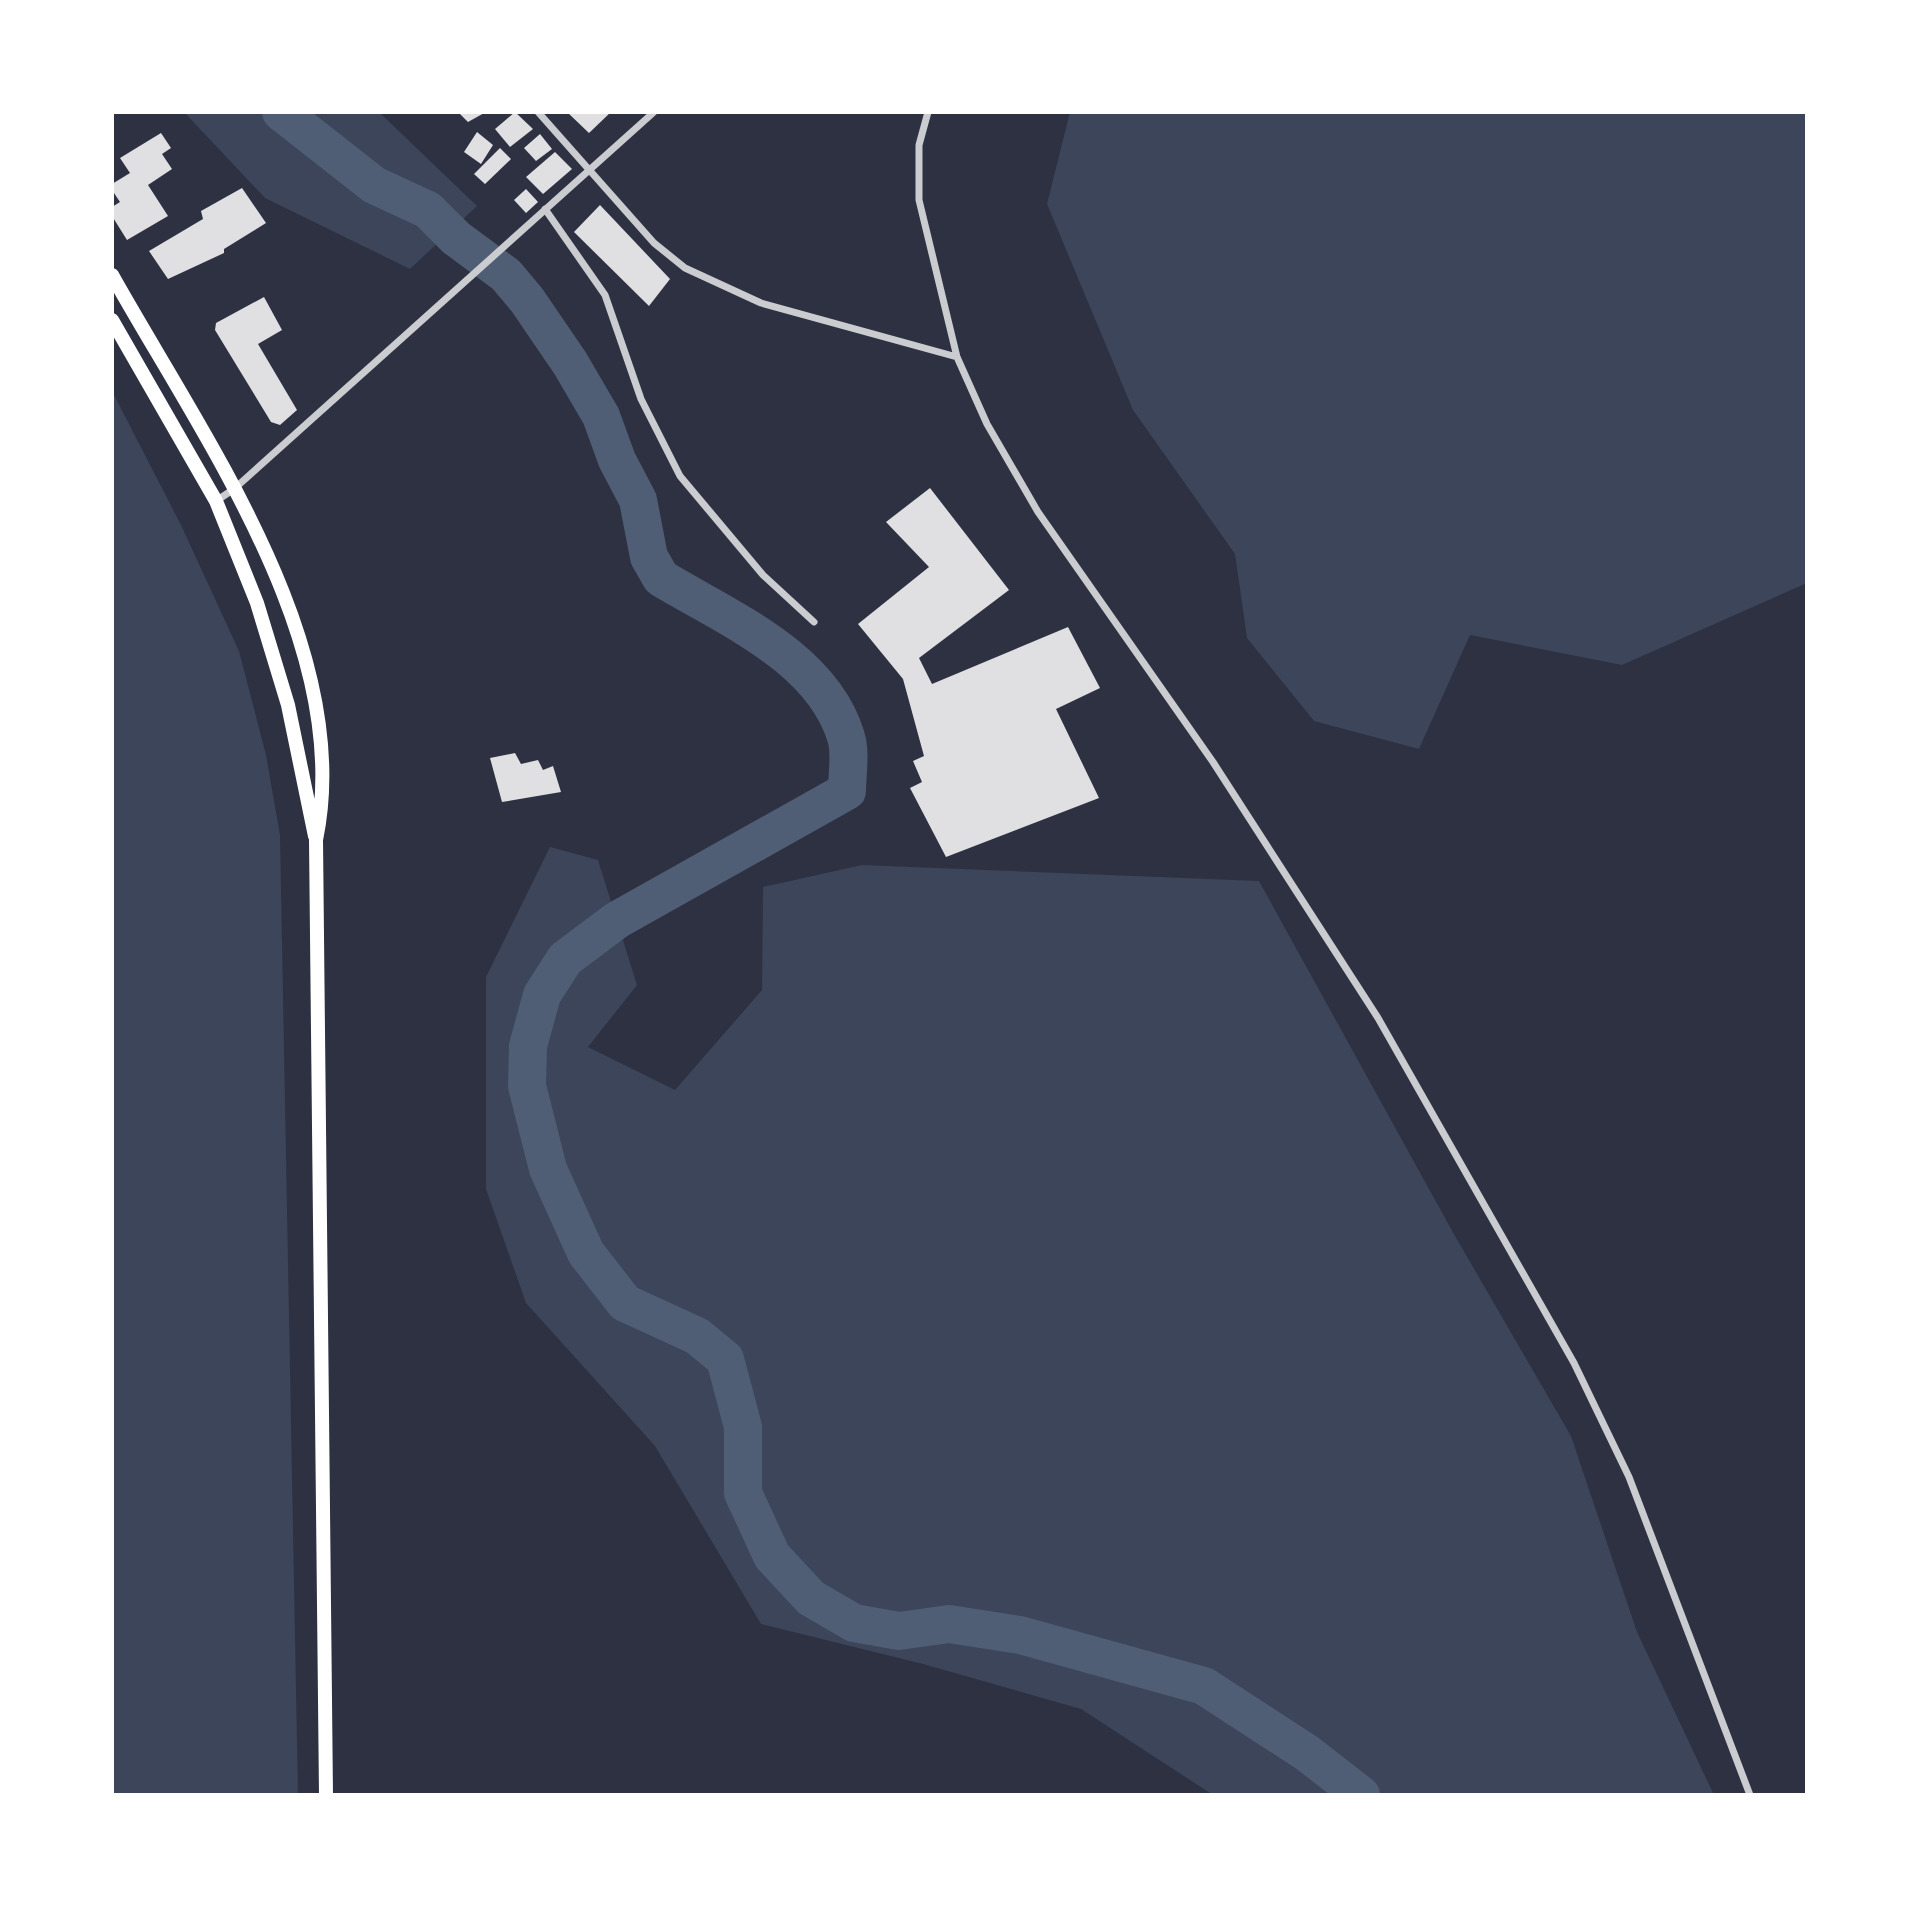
<svg xmlns="http://www.w3.org/2000/svg" width="1919" height="1907" viewBox="0 0 1919 1907" font-family="Montserrat,sans-serif">
  <rect width="100%" height="100%" fill="#2d3142"/>
  <path fill="#3c4559" d="M184,112H379L477,206L410,269L265,198Z
    M1070,112H1807V583L1622,665L1470,635L1419,749L1314,721L1247,638L1235,554L1133,410L1047,204Z
    M112,391L181,525L239,651L266,755L280,835L298,1795H112Z
    M550,847L598,860L637,985L588,1047L675,1090L762,990L763,887L862,865L1259,881L1455,1236L1571,1436L1637,1632L1714,1795H1213L1081,1709L923,1664L761,1624L655,1446L526,1303L486,1189V977Z"/>
  <g fill="none" stroke-linecap="round" stroke-linejoin="round">
    <path stroke="#4f5d75" stroke-width="38" d="M281,112L374,185L428,210L456,238L506,275L527,300L570,363L601,416L617,460L638,500L649,557L661,578C727,618 822,657 846,737C851,752 847,775 847,791L617,920L565,959L542,995L528,1046L527,1086L548,1169L586,1253L625,1303L697,1336L725,1359L743,1427V1493L772,1556L811,1598L854,1623L899,1631L949,1624L1020,1635L1204,1686L1307,1753L1361,1795"/>
  </g>
  <path fill="#e0e0e3" d="M458,112H486L468,122Z
    M515,112L533,129L510,147L495,129Z
    M567,112H611L589,133Z
    M477,132L493,145L481,164L464,152Z
    M161,133L171,148L162,154L172,169L148,185L168,216L127,240L112,216V207L120,202L112,190V184L130,173L120,158Z
    M540,134L552,149L536,161L524,148Z
    M500,148L511,159L485,184L474,174Z
    M555,152L572,169L543,194L526,177Z
    M242,188L266,223L224,249V253L168,279L149,251L203,219L201,211Z
    M526,189L538,202L526,213L514,200Z
    M600,205L670,279L649,306L574,232Z
    M264,297L282,330L258,344L297,410L280,425L271,422L215,330L216,323Z
    M930,488L1009,590L919,658L932,684L1068,627L1100,688L1056,709L1099,798L946,857L910,788L922,782L913,761L924,756L903,679L858,624L929,567L886,522Z
    M515,753L521,764L538,760L543,770L553,766L561,792L502,802L490,758Z"/>
  <g fill="none" stroke-linecap="round" stroke-linejoin="round">
    <path stroke="#caccd0" stroke-width="7" d="M538,112L654,243L685,268L761,303L957,357
      M928,112L919,145V200L957,357L987,424L1038,512L1213,762L1378,1018L1574,1363L1629,1477L1750,1795
      M545,209L605,295L641,399L680,476L763,575L814,622
      M216,501L234,489L654,112"/>
    <path stroke="#fff" stroke-width="14" d="M112,275C202,436 356,647 316,840L326,1795
      M112,320L216,501L257,603L288,705L315,836"/>
  </g>
  <rect width="1919" height="1907" fill="none" stroke="#ffffff" stroke-width="228"/>
</svg>
